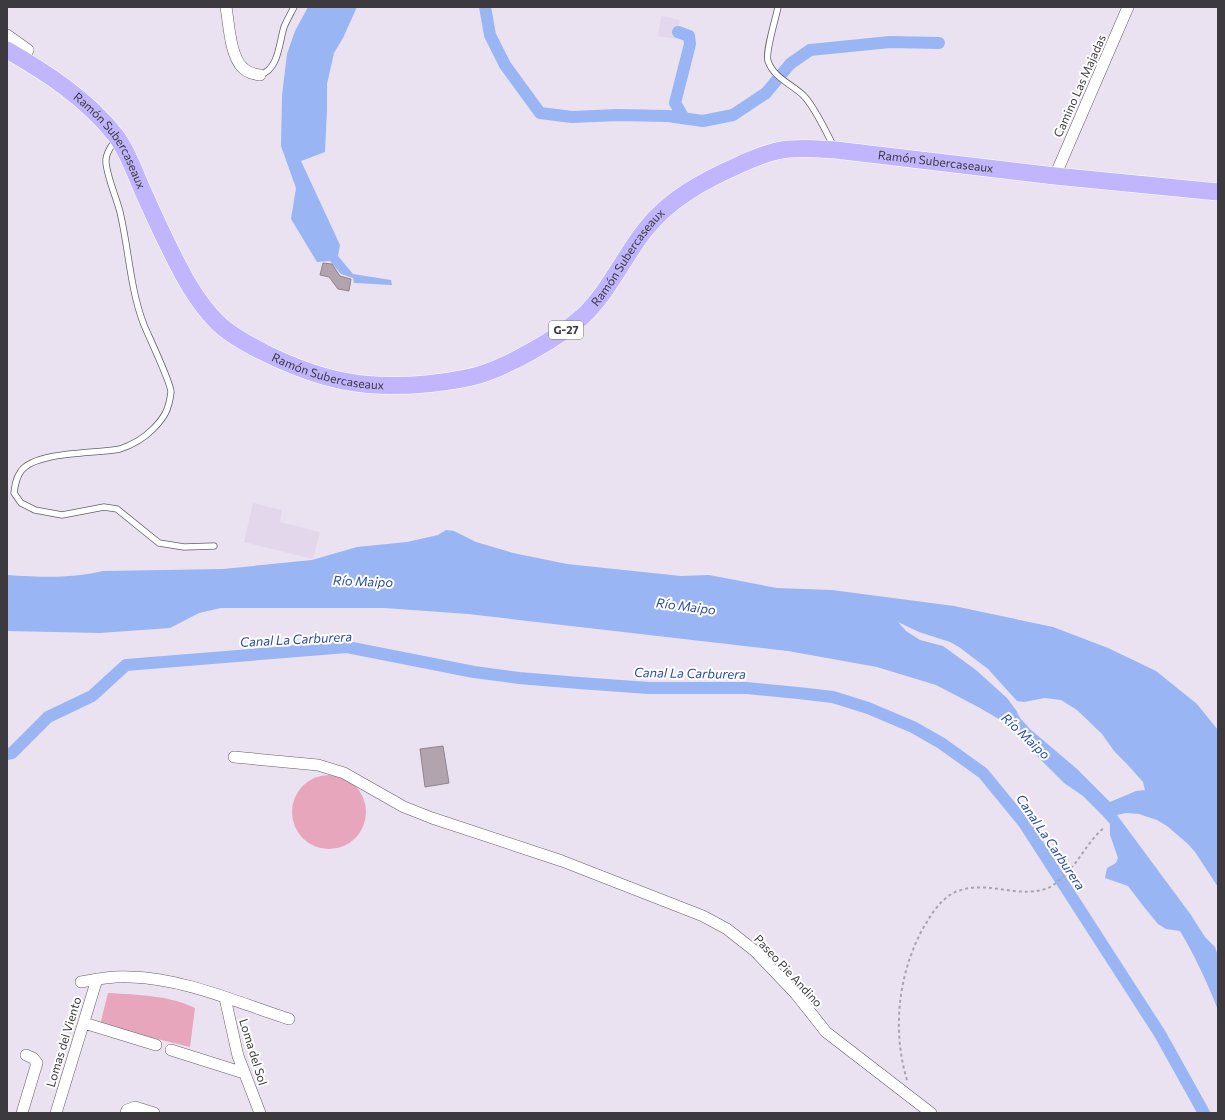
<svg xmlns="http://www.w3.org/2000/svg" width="1225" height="1120" viewBox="0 0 1225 1120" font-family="Commissioner,sans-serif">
  <rect width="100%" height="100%" fill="#eae2f0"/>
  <path fill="#e3d7ec" d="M661,16L680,20L676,39L658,36Z
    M253,503L282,510L280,522L320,532L313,559L244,542Z"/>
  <path fill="#e8a6bc" d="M292 812a37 37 0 1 1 74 0a37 37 0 1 1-74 0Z
    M108,993C138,995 169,995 195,1008L190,1047L100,1025Z"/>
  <path fill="#9ab5f4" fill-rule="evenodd" d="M308,7H357L343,38L334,53L327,84V110L325,152L301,161L340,245L338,256L353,274L391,280L392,285L354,283L353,278L341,274L330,261L317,262L291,219L296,188L281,146L282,95L287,54L295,31Z
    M446,530L454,531L476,542L513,553L567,564L681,576L709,575L777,588L832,590L954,606L1053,627L1108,648L1156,671L1197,704L1218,730V887L1195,852L1188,844L1167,826L1157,820L1139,814L1126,813L1117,815L1191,915L1205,937L1215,947L1218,956V1010C1207,982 1195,956 1180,931L1166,929L1158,924L1144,907L1128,886L1105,878L1107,868L1116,863L1118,858L1110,835V824L1103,816L1083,796L1064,783L1031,750L1016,729L980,708L936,685L877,667L788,651L468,614L384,608H221L199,613L170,628L100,633L7,631V575C41,577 69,579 103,571L223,569L312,560L357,547L407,542L438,535ZM898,622L919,632L950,642L959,647L988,669L1017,701L1024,702L1045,698L1061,700L1077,710L1102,734L1114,751L1127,764L1143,782L1145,790L1136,791L1110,802L1077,769L1030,729L1020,718L1016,710L1007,698L976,670L943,646L920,640L906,631Z"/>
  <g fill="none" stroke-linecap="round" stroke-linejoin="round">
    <path stroke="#9ab5f4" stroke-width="12" d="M485,7L490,35L505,65L540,113L572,117L618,115L668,116L703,121L733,115L766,93L790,64L810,50L890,42L939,43
      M678,32L689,36L690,44L675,103L684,118
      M7,754L12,753L48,717L92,696L126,665L347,647L474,672L519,678L579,683L649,688H747L798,693L833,697L868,708L913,727L941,743L983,773L1024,823L1160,1034L1204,1113"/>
  </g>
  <path fill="#b2a4ae" stroke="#91848e" d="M323,263L332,264L340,276L351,279L349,291L338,289L329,277L320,275Z
    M443,746L449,783L425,787L420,749Z"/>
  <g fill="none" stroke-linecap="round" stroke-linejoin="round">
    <defs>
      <path id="service" d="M778,7C776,18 765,52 768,61C773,77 791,84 803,95C815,107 826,132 834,147
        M260,75C279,69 279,43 284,27C287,20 291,13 294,7
        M116,139C112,145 106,152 106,160C105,172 117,199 120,212C129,250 130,289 144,325C149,337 171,383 171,392C169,409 165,417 153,429C144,438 132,445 120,449C96,454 36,451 21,471C16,478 15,485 14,493L21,503L35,510L62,515L104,507L117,509L159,543L184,547L214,546"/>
      <path id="minor" d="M226,7C229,24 230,56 243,68C248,73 254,74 260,75
        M7,35L28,50L23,59
        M1055,176L1128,7
        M234,757L318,765L344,773L404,807L432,818L562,861L703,916L727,929L755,951L796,994L826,1032L931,1113
        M81,982C97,979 113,976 130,977C183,978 239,1003 289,1019
        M225,998L238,1056L260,1113
        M84,1023L156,1045
        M171,1050L244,1073
        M22,1113L37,1063L33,1058L26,1055
        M56,1113L97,979
        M126,1113L127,1110L135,1107L154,1113"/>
      <g id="primary">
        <path id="s1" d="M7,50C47,73 87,99 116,136C128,152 134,171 142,189C150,207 158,225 167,243C181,272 196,302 219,324C232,336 249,345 265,353C320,380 364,390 426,384C444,382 462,380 479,375C509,366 558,338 582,317C608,293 623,258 645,230C670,198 705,180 741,164C755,158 768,152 782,150C800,147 818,149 836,150L1055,176L1218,192"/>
      </g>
    </defs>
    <use href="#service" stroke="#665e6a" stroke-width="7"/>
    <use href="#minor" stroke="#665e6a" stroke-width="12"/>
    <use href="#primary" stroke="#fff" stroke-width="18"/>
    <path stroke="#a9a3ae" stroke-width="2" stroke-dasharray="3 3" stroke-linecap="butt" d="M907,1080C891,1028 899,966 928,920C936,907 946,894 961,890C990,881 1019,899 1048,888C1051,887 1055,884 1058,881C1078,866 1086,842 1105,827"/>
    <use href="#service" stroke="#fff" stroke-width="5.5"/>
    <use href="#minor" stroke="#fff" stroke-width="11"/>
    <use href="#primary" stroke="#c1b5fd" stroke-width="17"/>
  </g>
  <g text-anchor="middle" stroke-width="4" stroke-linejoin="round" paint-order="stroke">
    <rect fill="#fff" stroke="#777579" stroke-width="1" x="549" y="321" width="34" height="18" rx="3"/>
    <g font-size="11" font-weight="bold" fill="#3d3a3f">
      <text x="566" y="334">G-27</text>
    </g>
    <g font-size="12" fill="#3d3a3f" stroke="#fff">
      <text transform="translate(1080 86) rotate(-66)" y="4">Camino Las Majadas</text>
      <text dy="4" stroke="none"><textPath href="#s1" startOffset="140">Ramón Subercaseaux</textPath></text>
      <text dy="4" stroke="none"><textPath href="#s1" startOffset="1172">Ramón Subercaseaux</textPath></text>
      <text dy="4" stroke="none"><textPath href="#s1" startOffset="824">Ramón Subercaseaux</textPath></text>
      <text dy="4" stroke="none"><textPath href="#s1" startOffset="476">Ramón Subercaseaux</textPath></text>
      <text transform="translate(788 971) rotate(47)" y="4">Paseo Pie Andino</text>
      <text transform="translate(64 1042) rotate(-73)" y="4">Lomas del Viento</text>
      <text transform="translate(253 1052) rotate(73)" y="4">Loma del Sol</text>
    </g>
    <g font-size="13" font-style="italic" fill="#2d4ba5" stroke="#fff">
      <text transform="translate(363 581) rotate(2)" y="5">Río Maipo</text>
      <text transform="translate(686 606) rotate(7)" y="5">Río Maipo</text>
      <text transform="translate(296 639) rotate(-3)" y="5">Canal La Carburera</text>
      <text transform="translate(690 673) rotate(1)" y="5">Canal La Carburera</text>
      <text transform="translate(1026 736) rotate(43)" y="5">Río Maipo</text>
      <text transform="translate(1051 842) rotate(56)" y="5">Canal La Carburera</text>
    </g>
  </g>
  <rect width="1225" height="1120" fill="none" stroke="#3d3a3f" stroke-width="16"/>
</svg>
